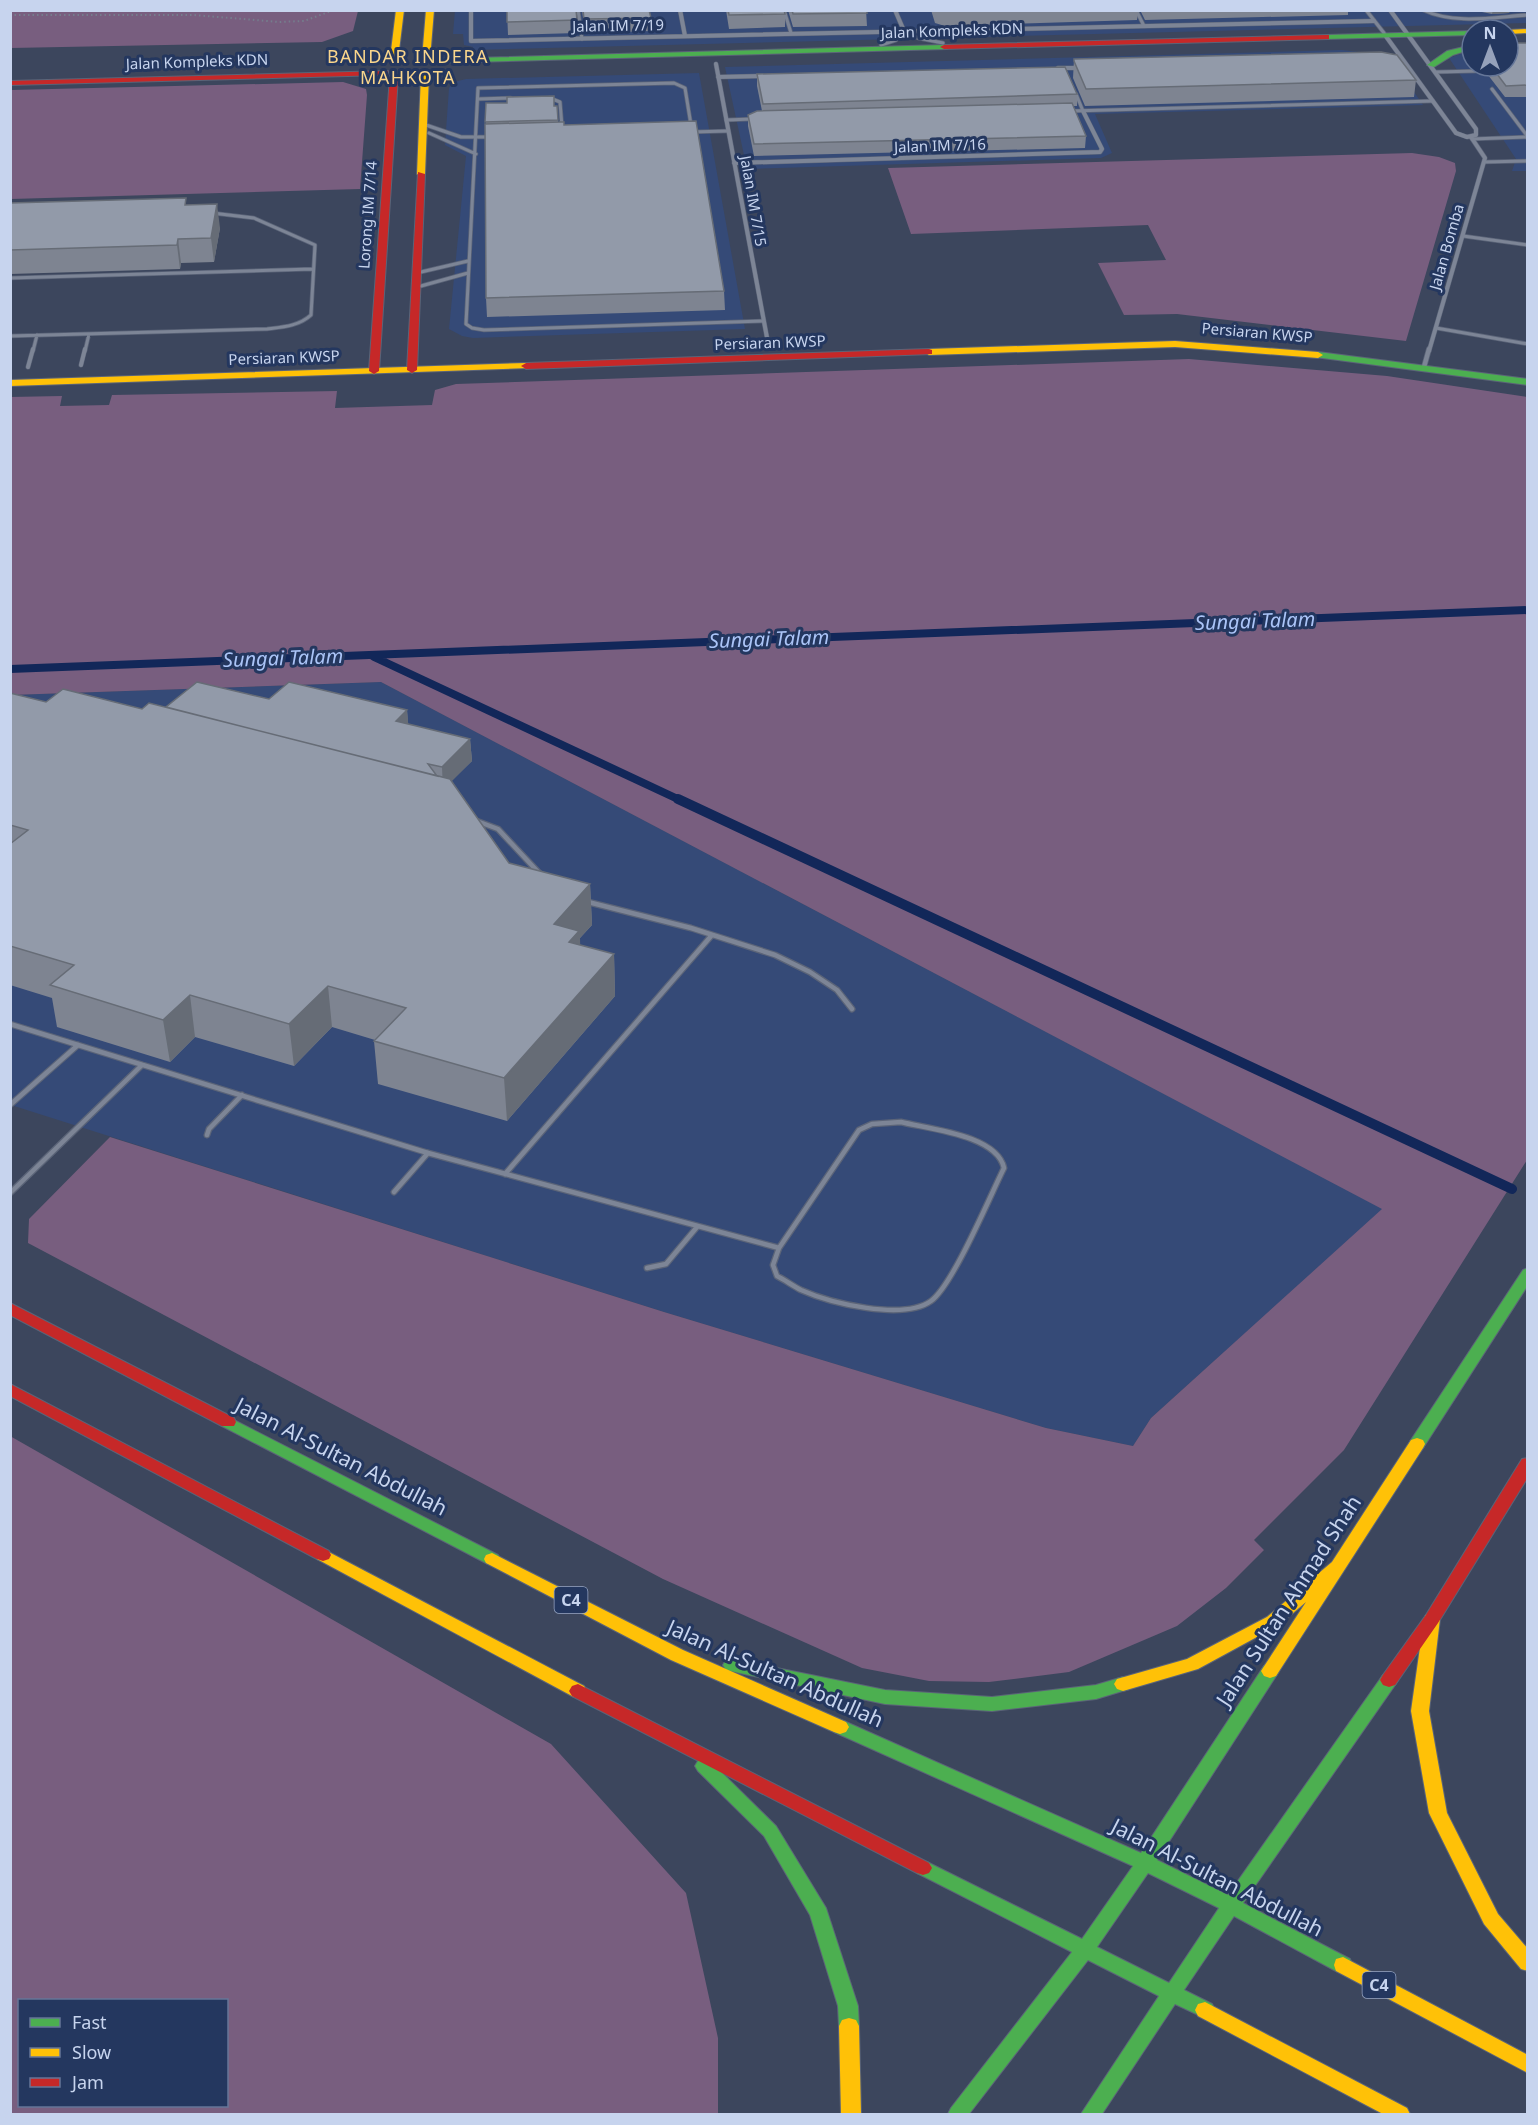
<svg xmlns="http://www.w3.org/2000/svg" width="1538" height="2125" viewBox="0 0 1538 2125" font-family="'Noto Sans',sans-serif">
  <rect width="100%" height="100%" fill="#3c465d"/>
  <path fill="#354a77" d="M455,10L1528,11L1527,23L473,50V47L464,45L463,34H453Z
    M1527,48V171H1512L1516,159L1449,58L1472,50V66H1508Z
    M1342,50L1366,53L1394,63L1423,105L1095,114L1112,153L1101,158L747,169L725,67Z
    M699,73L745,329L473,338L462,336L449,329L466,156L445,145L449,88L454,82L466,79Z
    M381,682L1383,1209L1151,1418L1133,1446L1046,1428L664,1312L11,1105L10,695Z"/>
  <path fill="#785e7f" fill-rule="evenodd" d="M10,11L11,10L358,11L353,31L322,42L11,48Z
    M343,82L366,89L367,95L360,189L11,199V90Z
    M1412,153L1439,157L1455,163L1456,171L1406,341L1177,314L1124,315L1098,263L1166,260L1148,225L911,234L888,168Z
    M1189,359L1387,376L1527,397V1160L1344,1450L1254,1540L1264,1550L1226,1588L1177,1626L1069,1672L989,1682L929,1681L862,1668L663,1579L28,1243L29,1219L110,1137L664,1312L1046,1428L1133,1446L1151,1418L1382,1209L381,682L11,695L10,397L62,396L60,406L109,405L112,395L337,391L335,408L432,405L435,390L456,384Z
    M10,1436L551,1744L686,1893L718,2038V2114H11ZM226,2000V2106H20V2000Z"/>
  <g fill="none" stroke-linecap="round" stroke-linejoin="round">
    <path stroke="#122759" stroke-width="8" d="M374,657L682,801
      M10,669L1528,610"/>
    <path stroke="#122759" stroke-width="10" d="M678,799L1512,1189"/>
    <defs>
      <path id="lane-far2" d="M578,10L582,39
        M784,10L791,33
        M1136,10L1144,26
        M1366,10L1384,33
        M1423,10C1455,25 1494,17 1528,15
        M881,45L896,40L904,31L918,38L943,43
        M1436,72L1478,71
        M1492,89L1528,137
        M1076,94L1083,111
        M550,98L560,102L562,127
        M478,99L511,98
        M1071,111L1433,101
        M726,120L753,119
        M426,125L461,137H488
        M691,125L685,88L674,83L478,88L466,324L472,328L484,330L763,321
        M691,132L728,131
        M429,133L476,154
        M1472,139L1528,137
        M1484,162L1528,161
        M1463,236L1528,245
        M421,272L468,261
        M10,278L313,269
        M421,286L468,273
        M1436,328L1528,344
        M10,336L267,329C283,327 299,326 311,315L315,245L254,218L212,213
        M33,351L37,335
        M85,351L89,334"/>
      <path id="lane-far1" d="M81,365L85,349
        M28,367L33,349"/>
      <path id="lane" d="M474,820L498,829L540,874
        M588,902L691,928L775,955L810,972L837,990L852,1009
        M10,1024L428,1153L779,1248
        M10,1105L78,1045
        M901,1122C929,1129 997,1135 1004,1168C990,1196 953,1285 931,1301C903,1321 830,1303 801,1290C793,1286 785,1280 777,1276L773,1265L779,1248L859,1130L872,1124Z
        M207,1135L209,1129L242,1095
        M505,1174L712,935
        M394,1192L428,1153
        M10,1193L142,1065
        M647,1268L666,1264L697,1227"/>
      <path id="street-far1" d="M471,10V41L1374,21
        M680,10L685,36
        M895,10L904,31
        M1385,35L1456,133L1467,137L1476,135V129L1390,10
        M716,64L768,343
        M1058,68H1081
        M718,77L763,76
        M734,163L1100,152L1102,149L1083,111
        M1429,351L1485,158L1471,137"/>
      <path id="street" d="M1424,367L1429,349"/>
      <path id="fast" d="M1472,31V35L1326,39L1322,37L1326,35Z
        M944,45H947V49L433,63L429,61L433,59Z
        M1472,45V49L1453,55L1434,67L1427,65L1447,51Z
        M1318,352L1528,379V385L1315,357L1313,355Z
        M1528,1268V1285L1423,1448H1411L1409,1444L1411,1440L1523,1270Z
        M228,1417L498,1555L500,1559L498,1563L492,1565L486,1563L222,1426L220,1422L222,1418Z
        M732,1659L885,1690L992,1697L1096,1685L1123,1677L1129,1679L1132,1684L1129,1689L1096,1699L992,1711L885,1704L726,1670L723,1665L726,1660Z
        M1270,1664L1276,1666L1279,1671L1276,1676L1157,1860L1228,1895L1383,1675L1389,1673L1395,1675L1398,1680L1395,1685L1243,1903L1350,1959L1352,1965L1350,1971L1343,1973L1336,1971L1234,1916L1184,1990L1212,2004L1215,2010L1212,2016L1205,2018L1175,2004L1102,2114H1081L1159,1996L1088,1960L969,2114H948L951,2108L1072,1952L917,1873L914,1868L917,1863L923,1861L929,1863L1082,1939L1133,1866L834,1732L831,1727L834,1722L840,1720L846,1722L1141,1853L1264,1666ZM1148,1873L1219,1908L1169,1983L1097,1947Z
        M704,1759L710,1761L776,1826L826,1908L858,2006L859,2026L856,2032L849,2034L842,2032L839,2026L838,2006L810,1915L764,1836L698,1771L695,1766L698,1761Z"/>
      <path id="slow" d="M396,10H404L398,59L394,61L390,59Z
        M426,10H434L430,59L426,61L422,59Z
        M1528,29V33L1508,34L1507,30Z
        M425,72L429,74L425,174L421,176L417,174L421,74Z
        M1175,341L1318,352L1323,355L1318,358L1175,347L929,355L924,352L929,349Z
        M526,363L529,364V368L10,386V380Z
        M1417,1438L1423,1440L1425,1444L1423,1448L1276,1676L1270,1678L1264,1676L1261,1671L1306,1602L1279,1625L1198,1669L1123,1691L1117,1689L1114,1684L1117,1679L1187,1659L1267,1617L1332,1562L1411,1440Z
        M323,1549L584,1686L587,1691L584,1696L578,1698L572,1696L317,1559L315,1555L317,1551Z
        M492,1553L683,1650L846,1722L849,1727L846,1732L840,1734L834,1732L671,1660L486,1563L484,1559L486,1555Z
        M1432,1613L1438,1615L1440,1619L1429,1711L1447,1813L1498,1914L1528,1949V1971L1521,1969L1484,1924L1429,1813L1411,1711L1424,1619L1426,1615Z
        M1343,1957L1528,2055V2073L1336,1971L1334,1965L1336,1959Z
        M1205,2002L1407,2108L1410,2114H1383L1198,2016L1195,2010L1198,2004Z
        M849,2018L856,2020L859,2026L861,2114H841L839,2026L842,2020Z"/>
      <path id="jam" d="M1326,35H1329V39L944,49L940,47L944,45Z
        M388,71V75H385L10,85V81Z
        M394,74L398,76L379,371L374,374L369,371L390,76Z
        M418,172L425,174L417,370L412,373L407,370Z
        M929,349L932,350V354L526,369L521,366L526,363Z
        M10,1303L234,1418L236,1422L234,1426H222L10,1315Z
        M10,1384L329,1551L331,1555L329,1559L323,1561L317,1559L10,1396Z
        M1528,1458V1477L1438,1623L1395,1685L1389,1687L1383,1685L1380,1680L1383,1675L1426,1615L1522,1459Z
        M578,1684L929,1863L932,1868L929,1873L923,1875L917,1873L572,1696L569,1691L572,1686Z"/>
    </defs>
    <use href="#lane-far2" stroke="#5b6478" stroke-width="4.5"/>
    <use href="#lane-far1" stroke="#5b6478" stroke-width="5"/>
    <use href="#lane" stroke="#5b6478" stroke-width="7"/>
    <use href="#street-far1" stroke="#5b6478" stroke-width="5"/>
    <use href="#street" stroke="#5b6478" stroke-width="6"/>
    <use href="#fast" stroke="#5b6478" stroke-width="2"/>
    <use href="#slow" stroke="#5b6478" stroke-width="2"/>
    <use href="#jam" stroke="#5b6478" stroke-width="2"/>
    <path stroke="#757d8d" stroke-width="2" stroke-dasharray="1.5 3" stroke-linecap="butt" d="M10,15H194L279,22L304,21L334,10"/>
    <use href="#lane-far2" stroke="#7d8596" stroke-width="3"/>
    <use href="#lane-far1" stroke="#7d8596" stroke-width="4"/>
    <use href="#lane" stroke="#7d8596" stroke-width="4.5"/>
    <use href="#street-far1" stroke="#7d8596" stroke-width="4"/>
    <use href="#street" stroke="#7d8596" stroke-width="4.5"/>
    <use href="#fast" fill="#4caf50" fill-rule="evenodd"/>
    <use href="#slow" fill="#ffc107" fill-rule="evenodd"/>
    <use href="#jam" fill="#c62828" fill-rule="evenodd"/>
  </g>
  <path fill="#7e8491" d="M507,10L577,20V33L508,35Z
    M582,10H649L651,31L585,33Z
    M726,10H784L785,14V27L729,29Z
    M788,10H866L867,26L793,27Z
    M931,10H1138L1137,20L945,26L935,23Z
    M1140,10H1348V15L1145,20Z
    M1472,10H1510L1509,13L1492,14Z
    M1527,43V97H1505L1481,66H1508Z
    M1074,59L1416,80L1414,97L1085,106L1073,78Z
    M757,74L1077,94V106H1073L1086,136L1085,148L754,156L748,126V115L762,111L757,86Z
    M486,103L557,106L558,122L564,125L724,291L725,310L487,317L486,298Z
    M10,203L187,205L220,228L214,262L181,263L180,269L10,274Z
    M10,693L46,702L142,709L269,699L407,710L408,724L470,739L472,761L451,781L509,863L590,884L592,925L580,938V945L614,954L615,996L507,1121L378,1084L374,1041L375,1040L332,1027L294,1066L195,1037L170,1062L57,1027L52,998L10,985Z"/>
  <path fill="#666c76" d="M1493,10H1510L1509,13L1492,14Z
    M217,204L220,228L214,262L211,238Z
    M178,239L181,263L180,269L177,245Z
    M407,710L409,732L396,721Z
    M470,739L472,761L443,790L442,767Z
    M590,884L592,925L580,938L581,972L554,924Z
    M614,954L615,996L507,1121L504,1078Z
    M328,986L332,1027L294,1066L289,1024Z
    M190,995L195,1037L170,1062L163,1020Z"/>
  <path fill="#929aa9" stroke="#666c76" stroke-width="1.5" d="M507,10H576L577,20L507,22Z
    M583,10H649L651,18L584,19Z
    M728,10H784L785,14L729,15Z
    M792,10H866L867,13L793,14Z
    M1508,43H1527V85L1506,86L1491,66H1508Z
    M1381,52L1397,55L1416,80L1086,89L1074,61V59Z
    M1065,67L1077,94L763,104L757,74Z
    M554,96V106H557L558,120L485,122L486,103H507V97Z
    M1072,103L1086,136L754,144L748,115L757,111Z
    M696,121L724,291L486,298L485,124L561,122H564V125Z
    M186,198L185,205L217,204L211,238L178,239L177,245L10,250V203Z
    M197,682L269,699L289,682L407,710L396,721L470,739L442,767L428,764L437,776L166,707Z
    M63,689L142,709L149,703L450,779L509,863L590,884L554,924L579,931L569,942L614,954L504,1078L374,1041L406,1008L328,986L289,1024L190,995L163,1020L50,985L74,965L10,946V844L28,830L10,825V693L46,702Z"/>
  <g text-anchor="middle" stroke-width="6" stroke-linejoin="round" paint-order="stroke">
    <g font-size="15" fill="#c7d4ee" stroke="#24375f">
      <text transform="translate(618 26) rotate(-1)" y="5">Jalan IM 7/19</text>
      <text transform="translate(952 31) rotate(-2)" y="5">Jalan Kompleks KDN</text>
      <text transform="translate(197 62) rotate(-2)" y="5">Jalan Kompleks KDN</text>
      <text transform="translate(940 146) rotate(-2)" y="5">Jalan IM 7/16</text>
      <text transform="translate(753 201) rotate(80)" y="5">Jalan IM 7/15</text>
      <text transform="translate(368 215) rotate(-86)" y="5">Lorong IM 7/14</text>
      <text transform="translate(1447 247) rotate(-74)" y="5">Jalan Bomba</text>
      <text transform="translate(1257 333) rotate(5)" y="5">Persiaran KWSP</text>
      <text transform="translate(770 343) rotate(-2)" y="5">Persiaran KWSP</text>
      <text transform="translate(284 358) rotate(-2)" y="5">Persiaran KWSP</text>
    </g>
    <g fill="#24375f" stroke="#96a5c3" stroke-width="1.5">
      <rect x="554.5" y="1587" width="33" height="26" rx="4.5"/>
      <rect x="1362.5" y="1972" width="33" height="26" rx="4.5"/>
    </g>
    <g font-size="16" font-weight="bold" fill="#c7d4ee">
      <text x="571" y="1606">C4</text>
      <text x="1379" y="1991">C4</text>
    </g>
    <g font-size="18" letter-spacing="1.5" fill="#fad68c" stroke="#24375f">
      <text x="408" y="63">BANDAR INDERA<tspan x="408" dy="21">MAHKOTA</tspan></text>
    </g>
    <g font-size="20" font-style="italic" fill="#abc4f7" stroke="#24375f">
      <text transform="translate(1255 621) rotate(-2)" y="7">Sungai Talam</text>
      <text transform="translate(769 639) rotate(-2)" y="7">Sungai Talam</text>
      <text transform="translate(283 658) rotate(-2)" y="7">Sungai Talam</text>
    </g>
    <g font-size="21" fill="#c7d4ee" stroke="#24375f">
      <text transform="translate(341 1457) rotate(27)" y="7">Jalan Al-Sultan Abdullah</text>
      <text transform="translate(1289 1601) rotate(-57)" y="7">Jalan Sultan Ahmad Shah</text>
      <text transform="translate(775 1674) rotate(24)" y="7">Jalan Al-Sultan Abdullah</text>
      <text transform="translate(1217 1878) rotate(27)" y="7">Jalan Al-Sultan Abdullah</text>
    </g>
  </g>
  <rect width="1538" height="2125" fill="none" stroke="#c7d4ee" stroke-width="24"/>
  <rect x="18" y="1999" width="210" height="108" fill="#24375f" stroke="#657698" stroke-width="1.5"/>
  <rect x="30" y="2018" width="30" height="9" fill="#4caf50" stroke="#657698" stroke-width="1.5"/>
  <text x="72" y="2029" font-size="18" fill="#c7d4ee">Fast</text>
  <rect x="30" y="2048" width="30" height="9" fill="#ffc107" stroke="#657698" stroke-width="1.5"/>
  <text x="72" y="2059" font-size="18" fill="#c7d4ee">Slow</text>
  <rect x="30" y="2078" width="30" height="9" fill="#c62828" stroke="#657698" stroke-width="1.5"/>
  <text x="72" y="2089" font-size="18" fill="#c7d4ee">Jam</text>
  <g transform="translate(1490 48)"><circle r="28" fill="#24375f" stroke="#657698" stroke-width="1.5"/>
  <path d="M0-4.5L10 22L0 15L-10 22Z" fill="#96a2bb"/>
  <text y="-9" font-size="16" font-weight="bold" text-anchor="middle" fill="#c7d4ee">N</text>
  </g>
</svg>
